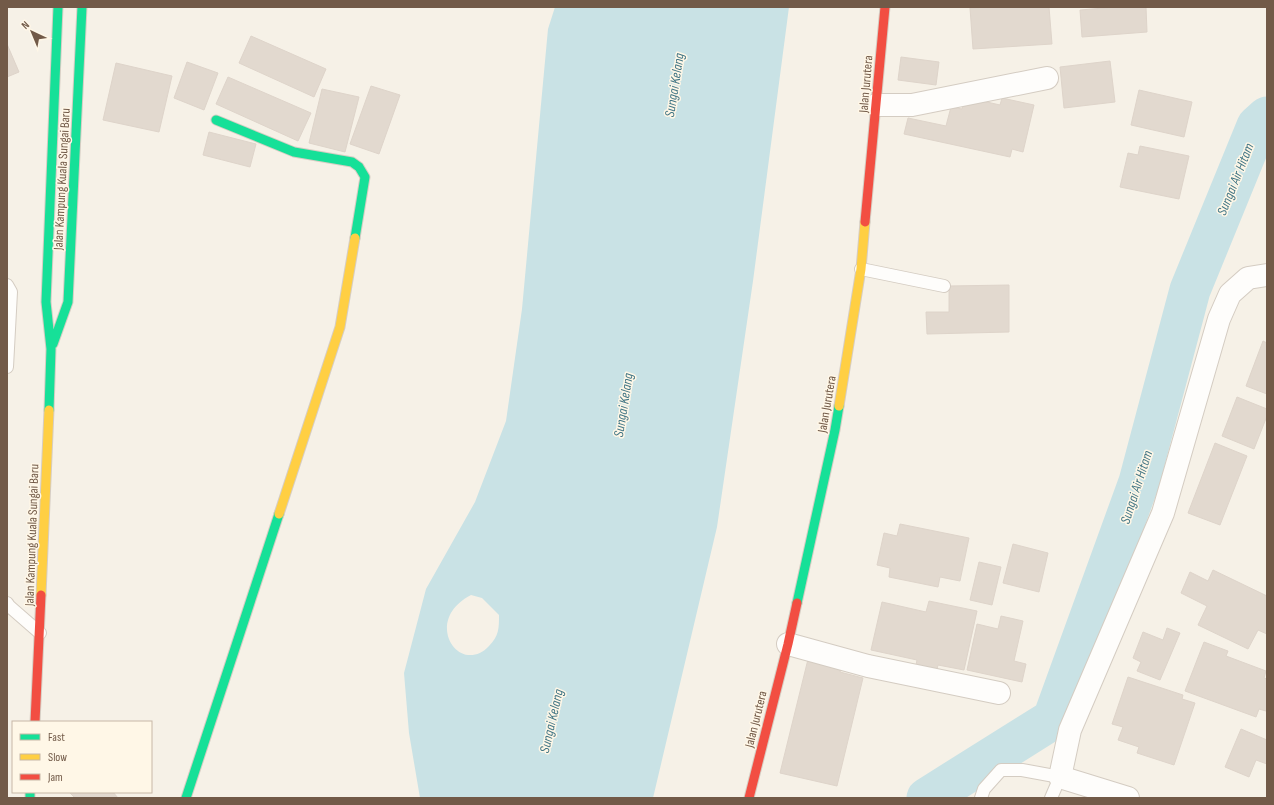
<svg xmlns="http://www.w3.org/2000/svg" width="1274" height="805" viewBox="0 0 1274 805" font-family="'Sofia Sans Condensed',sans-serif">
  <rect width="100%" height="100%" fill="#f6f1e7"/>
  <path fill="#c9e2e5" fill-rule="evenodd" d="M555,7H789L753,281L717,527L653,798H420L409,733L404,673L426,589L475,502L506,421L522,309L548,29ZM471,595L482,598L499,615C499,628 499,636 489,646C460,677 421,621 471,595Z"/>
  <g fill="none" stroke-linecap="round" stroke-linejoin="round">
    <path stroke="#c9e2e5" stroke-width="41" d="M927,798L1053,719L1139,482L1190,290L1257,126L1267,117"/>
  </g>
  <path fill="#e2d9cf" stroke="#ded4ca" d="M989,7H1049L1052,44L973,49L970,8Z
    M1116,7H1146L1147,32L1082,37L1080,10Z
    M251,36L326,69L314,97L239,63Z
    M7,44L19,72L7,77Z
    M901,57L939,62L936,85L898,80Z
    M1110,61L1115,102L1064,108L1060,67Z
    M187,62L218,73L204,110L174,98Z
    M116,63L172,76L159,132L103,120Z
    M228,77L311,113L298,141L216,104Z
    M371,86L400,95L379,154L350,144Z
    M322,89L359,97L345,152L309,143Z
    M1139,90L1192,102L1184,137L1131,125Z
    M965,97L1000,105L1002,98L1034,105L1023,152L1012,149L1010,157L904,134L908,118L946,126L951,107L962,109Z
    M209,132L256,144L250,167L203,155Z
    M1140,146L1189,156L1179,199L1120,187L1128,153L1138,155Z
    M1009,285V332L927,334L926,312H949V286Z
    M1263,341L1267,343V394L1246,386Z
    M1237,397L1267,409V416L1254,449L1222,436Z
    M1215,443L1247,456L1220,525L1188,513Z
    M900,524L969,538L960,581L940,577L938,587L889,577L890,568L877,565L884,533L897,536Z
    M1013,544L1048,553L1039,592L1003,583Z
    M979,562L1001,567L992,605L970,600Z
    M1213,570L1267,596V634L1258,630L1248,649L1198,625L1207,606L1181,593L1190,572L1208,581Z
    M929,601L977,611L964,670L938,665L936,674L915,670L917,660L871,650L882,602L926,612Z
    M1001,616L1023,621L1014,661L1026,664L1022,682L967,670L977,624L998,629Z
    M1167,628L1180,633L1160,680L1137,671L1141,662L1133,658L1143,632L1163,640Z
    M1204,642L1228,651L1226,656L1266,671L1264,678L1267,679V708L1266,711L1259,709L1256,717L1185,691Z
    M811,647L844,655L840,672L863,678L837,786L780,773Z
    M1128,677L1183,695L1182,699L1195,703L1174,765L1137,753L1139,747L1118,740L1123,727L1112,724Z
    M1241,729L1267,740V764L1256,760L1249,777L1225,767Z
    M69,792H113L118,798H75Z"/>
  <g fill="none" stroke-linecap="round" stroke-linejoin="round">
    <defs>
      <path id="lane" d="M861,269L944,286
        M7,285L11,292L7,367
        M7,603L9,606L40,633
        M981,798L984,789L1001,770H1022L1060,777L1051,798"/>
      <path id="street" d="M876,105H912L1047,78
        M788,644L868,666L999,693
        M1128,798L1060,777L1070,730L1163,513L1219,319L1230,294L1248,278L1267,275"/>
      <path id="fast" d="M216,120L294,152L352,162L359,167L365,177L355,238
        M53,344L68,302L82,7
        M49,410L51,349L46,302L58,7
        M797,603L835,430L839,406
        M30,792V798
        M186,798L279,514"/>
      <path id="slow" d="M839,406L861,269L865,222
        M279,514L340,327L355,238
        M41,595L49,410"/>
      <path id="jam" d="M865,222L885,7
        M35,722L41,595
        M749,798L788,644L797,603"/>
    </defs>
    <use href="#lane" stroke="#d4ccc2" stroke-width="14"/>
    <use href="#street" stroke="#d4ccc2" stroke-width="24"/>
    <use href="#fast" stroke="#d6cdc3" stroke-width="11"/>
    <use href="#slow" stroke="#d6cdc3" stroke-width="11"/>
    <use href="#jam" stroke="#d6cdc3" stroke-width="11"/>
    <use href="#lane" stroke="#fefdfb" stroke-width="12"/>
    <use href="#street" stroke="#fefdfb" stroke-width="22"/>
    <use href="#fast" stroke="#16e098" stroke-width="9"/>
    <use href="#slow" stroke="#ffcf43" stroke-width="9"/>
    <use href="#jam" stroke="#f24e42" stroke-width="9"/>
  </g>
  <g text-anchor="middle" stroke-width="3" stroke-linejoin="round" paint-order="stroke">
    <g font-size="13" fill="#725a48" stroke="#fff7e7">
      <text transform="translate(865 84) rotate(-85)" y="5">Jalan Jurutera</text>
      <text transform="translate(61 179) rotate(-87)" y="5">Jalan Kampung Kuala Sungai Baru</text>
      <text transform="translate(826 404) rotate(-80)" y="5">Jalan Jurutera</text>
      <text transform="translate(31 535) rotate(-88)" y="5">Jalan Kampung Kuala Sungai Baru</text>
      <text transform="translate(755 719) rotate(-76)" y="5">Jalan Jurutera</text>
    </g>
    <g font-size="14" font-style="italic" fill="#427685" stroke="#fff7e7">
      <text transform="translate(674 85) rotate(-81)" y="5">Sungai Kelang</text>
      <text transform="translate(1235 179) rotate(-68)" y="5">Sungai Air Hitam</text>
      <text transform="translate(623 405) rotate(-81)" y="5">Sungai Kelang</text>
      <text transform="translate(1136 487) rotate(-72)" y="5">Sungai Air Hitam</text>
      <text transform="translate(551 721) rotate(-77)" y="5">Sungai Kelang</text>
    </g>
  </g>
  <rect width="1274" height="805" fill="none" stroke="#725a48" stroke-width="16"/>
  <rect x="12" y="721" width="140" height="72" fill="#fff7e7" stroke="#c7b8a7"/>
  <rect x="20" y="734" width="20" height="6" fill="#16e098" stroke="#c7b8a7"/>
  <text x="48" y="741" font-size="12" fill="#725a48">Fast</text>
  <rect x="20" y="754" width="20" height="6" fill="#ffcf43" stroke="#c7b8a7"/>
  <text x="48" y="761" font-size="12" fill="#725a48">Slow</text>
  <rect x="20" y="774" width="20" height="6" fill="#f24e42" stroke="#c7b8a7"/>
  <text x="48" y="781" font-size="12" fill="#725a48">Jam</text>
  <g transform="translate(32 32) rotate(316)" stroke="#fff7e7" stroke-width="3" paint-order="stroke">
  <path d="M0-3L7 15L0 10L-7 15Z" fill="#725a48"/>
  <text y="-6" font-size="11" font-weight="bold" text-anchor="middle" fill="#725a48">N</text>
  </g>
</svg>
